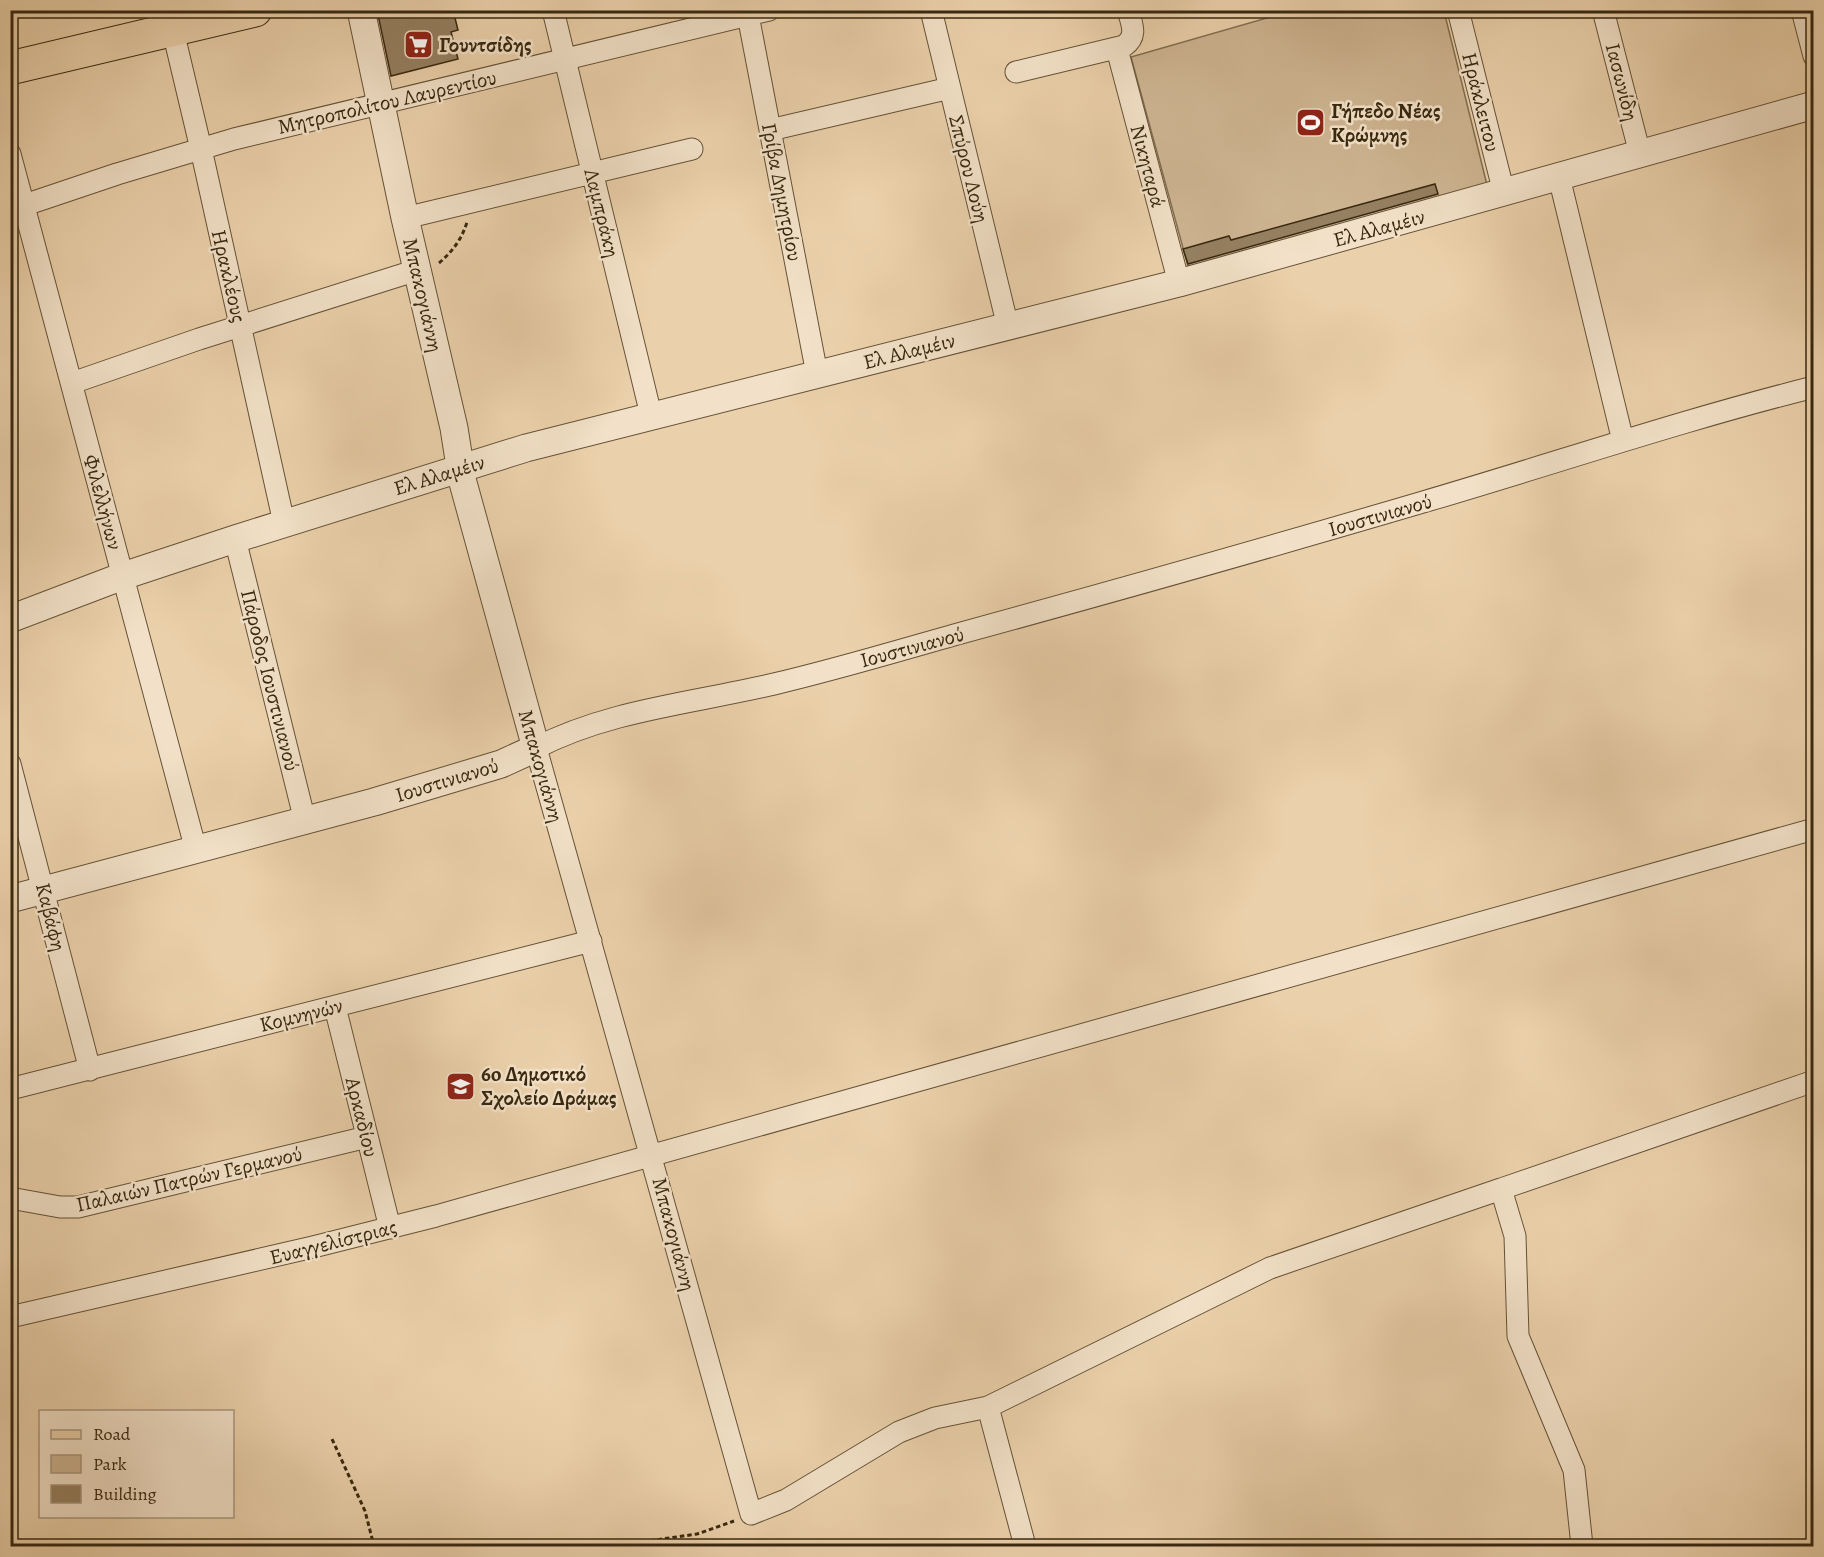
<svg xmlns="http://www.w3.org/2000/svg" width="1824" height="1557" viewBox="0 0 1824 1557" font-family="Alegreya,serif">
  <rect width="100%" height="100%" fill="#ebd1ab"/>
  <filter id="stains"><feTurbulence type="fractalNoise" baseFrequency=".00333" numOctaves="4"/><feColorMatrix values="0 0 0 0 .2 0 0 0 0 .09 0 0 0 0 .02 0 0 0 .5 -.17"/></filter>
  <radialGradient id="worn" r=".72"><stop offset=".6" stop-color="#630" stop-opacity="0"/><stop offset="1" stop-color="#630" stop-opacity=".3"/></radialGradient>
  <path fill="#cdb491" stroke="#826e50" stroke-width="1.5" d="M1291,11H1444L1488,189L1189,270L1131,57Z"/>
  <path fill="#958061" stroke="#382810" stroke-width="1.5" d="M377,10H453L458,30L451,32L458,59L391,76Z
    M1435,184L1438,194L1188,264L1183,249L1229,236L1231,240Z"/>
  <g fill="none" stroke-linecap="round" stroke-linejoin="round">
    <defs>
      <path id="minor" d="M168,10L201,149L284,523
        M553,10L651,415
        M747,10L817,374
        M931,10L1008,327
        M1458,10L1504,193
        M1603,10L1640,154
        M1802,10L1814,56
        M1117,49L1179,283
        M1016,72L1124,46C1138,36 1132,25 1128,10
        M770,130L950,88
        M10,154L196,850
        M1559,177L1623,441
        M10,210L117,174L234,139L769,10
        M405,218L692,149
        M72,383L199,339L417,270
        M235,539L305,821
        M10,764L90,1070
        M335,1007L390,1228
        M10,1089L591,941
        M1501,1189L1270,1268L988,1407L935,1418L899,1432L786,1500L751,1514L536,748C609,710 694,703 774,684C834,670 894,652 954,635C1111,592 1267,548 1423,502C1553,464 1682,420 1814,387
        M10,1198L60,1207H78L367,1137
        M10,1317L313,1247L436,1216L1814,829
        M988,1407L1025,1546
        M1582,1546L1574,1470L1518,1336L1515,1236L1501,1189L1814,1081"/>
      <path id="tertiary" d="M10,619L123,576L235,539L526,448L1179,283L1814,105
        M10,899L374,802L501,764L536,748L462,479L454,428L405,218L361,10"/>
      <path id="primary" d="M10,68L255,10"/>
    </defs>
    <use href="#minor" stroke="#655237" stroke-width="23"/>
    <use href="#tertiary" stroke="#655237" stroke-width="29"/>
    <use href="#primary" stroke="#382810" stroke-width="35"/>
    <path stroke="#382810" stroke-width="3" stroke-dasharray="4.5 3" stroke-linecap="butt" d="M439,263C452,252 462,239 467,222
      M332,1439L365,1511L374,1546
      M613,1546L697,1534L734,1521"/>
    <use href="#minor" stroke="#f2e1c8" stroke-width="21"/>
    <use href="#tertiary" stroke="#f2e1c8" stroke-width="27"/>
    <use href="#primary" stroke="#ebd1ab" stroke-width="33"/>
  </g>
  <defs>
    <symbol id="supermarket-square" viewBox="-11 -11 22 22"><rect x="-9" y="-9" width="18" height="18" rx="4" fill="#8f2418" stroke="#f2e1c8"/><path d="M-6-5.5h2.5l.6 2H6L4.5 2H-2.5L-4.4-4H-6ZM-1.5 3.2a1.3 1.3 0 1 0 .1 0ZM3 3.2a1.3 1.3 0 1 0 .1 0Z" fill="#fff"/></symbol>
    <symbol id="stadium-square" viewBox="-11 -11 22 22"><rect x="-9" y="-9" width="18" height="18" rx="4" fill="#8f2418" stroke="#f2e1c8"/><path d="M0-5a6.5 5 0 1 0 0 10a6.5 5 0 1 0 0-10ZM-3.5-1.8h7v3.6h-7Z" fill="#fff"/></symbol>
    <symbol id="school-square" viewBox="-11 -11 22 22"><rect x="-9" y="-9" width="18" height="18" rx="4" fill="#8f2418" stroke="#f2e1c8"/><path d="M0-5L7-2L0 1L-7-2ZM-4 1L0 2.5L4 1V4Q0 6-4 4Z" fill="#fff"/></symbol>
  </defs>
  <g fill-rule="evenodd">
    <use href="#supermarket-square" x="402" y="28" width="33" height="33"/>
    <use href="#stadium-square" x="1294" y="106" width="33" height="33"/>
    <use href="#school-square" x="444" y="1070" width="33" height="33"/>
  </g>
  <g text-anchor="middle" stroke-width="5" stroke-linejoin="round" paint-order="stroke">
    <g font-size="21" font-weight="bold" fill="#382810" stroke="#f2e1c8" text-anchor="start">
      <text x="439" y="52">Γουντσίδης</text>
      <text x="1331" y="118">Γήπεδο Νέας<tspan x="1331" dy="24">Κρώμνης</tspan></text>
      <text x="481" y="1081">6o Δημοτικό<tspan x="481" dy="24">Σχολείο Δράμας</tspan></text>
    </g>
    <g font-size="21" fill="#382810" stroke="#f2e1c8">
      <text transform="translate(1622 82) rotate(76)" y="7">Ιασωνίδη</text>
      <text transform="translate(387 102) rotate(-13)" y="7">Μητροπολίτου Λαυρεντίου</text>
      <text transform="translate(1481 102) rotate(76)" y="7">Ηράκλειτου</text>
      <text transform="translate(1148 166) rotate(75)" y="7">Νικηταρά</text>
      <text transform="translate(969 169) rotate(76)" y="7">Σπύρου Λούη</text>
      <text transform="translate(782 192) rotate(79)" y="7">Γρίβα Δημητρίου</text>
      <text transform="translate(602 213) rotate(76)" y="7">Λαμπράκη</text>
      <text transform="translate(1379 228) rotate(-15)" y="7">Ελ Αλαμέιν</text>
      <text transform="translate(229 276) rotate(77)" y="7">Ηρακλέους</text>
      <text transform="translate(423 295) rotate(77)" y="7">Μπακογιάννη</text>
      <text transform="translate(909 351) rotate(-14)" y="7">Ελ Αλαμέιν</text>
      <text transform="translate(439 475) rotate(-17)" y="7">Ελ Αλαμέιν</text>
      <text transform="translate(103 502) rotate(75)" y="7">Φιλελλήνων</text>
      <text transform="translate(1380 515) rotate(-16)" y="7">Ιουστινιανού</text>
      <text transform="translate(912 647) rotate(-15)" y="7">Ιουστινιανού</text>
      <text transform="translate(270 680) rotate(76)" y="7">Πάροδος Ιουστινιανού</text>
      <text transform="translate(541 766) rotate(74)" y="7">Μπακογιάννη</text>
      <text transform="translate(447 780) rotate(-17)" y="7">Ιουστινιανού</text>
      <text transform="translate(51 917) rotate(76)" y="7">Καβάφη</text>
      <text transform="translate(301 1015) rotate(-14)" y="7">Κομνηνών</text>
      <text transform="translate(362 1117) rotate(76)" y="7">Αρκαδίου</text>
      <text transform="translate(189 1179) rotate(-13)" y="7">Παλαιών Πατρών Γερμανού</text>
      <text transform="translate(674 1234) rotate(75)" y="7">Μπακογιάννη</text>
      <text transform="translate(333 1242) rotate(-14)" y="7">Ευαγγελίστριας</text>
    </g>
  </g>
  <rect width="1824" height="1557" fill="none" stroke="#ebd1ab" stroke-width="36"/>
  <rect x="12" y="12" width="1800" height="1533" fill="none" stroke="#382810" stroke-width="3"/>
  <rect x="18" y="18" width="1788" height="1521" fill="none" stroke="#382810" stroke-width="1.5"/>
  <rect x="39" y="1410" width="195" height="108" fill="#f2e1c8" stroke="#a8977e" stroke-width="1.5"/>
  <rect x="51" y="1430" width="30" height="9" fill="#ebd1ab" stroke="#a8977e" stroke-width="1.5"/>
  <text x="93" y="1440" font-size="18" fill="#382810">Road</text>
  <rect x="51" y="1455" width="30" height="18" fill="#cdb491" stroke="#a8977e" stroke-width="1.5"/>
  <text x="93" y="1470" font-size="18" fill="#382810">Park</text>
  <rect x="51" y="1485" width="30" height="18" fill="#958061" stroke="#a8977e" stroke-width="1.5"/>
  <text x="93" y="1500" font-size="18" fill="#382810">Building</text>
  <rect width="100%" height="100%" filter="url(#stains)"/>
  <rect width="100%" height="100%" fill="url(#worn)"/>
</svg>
